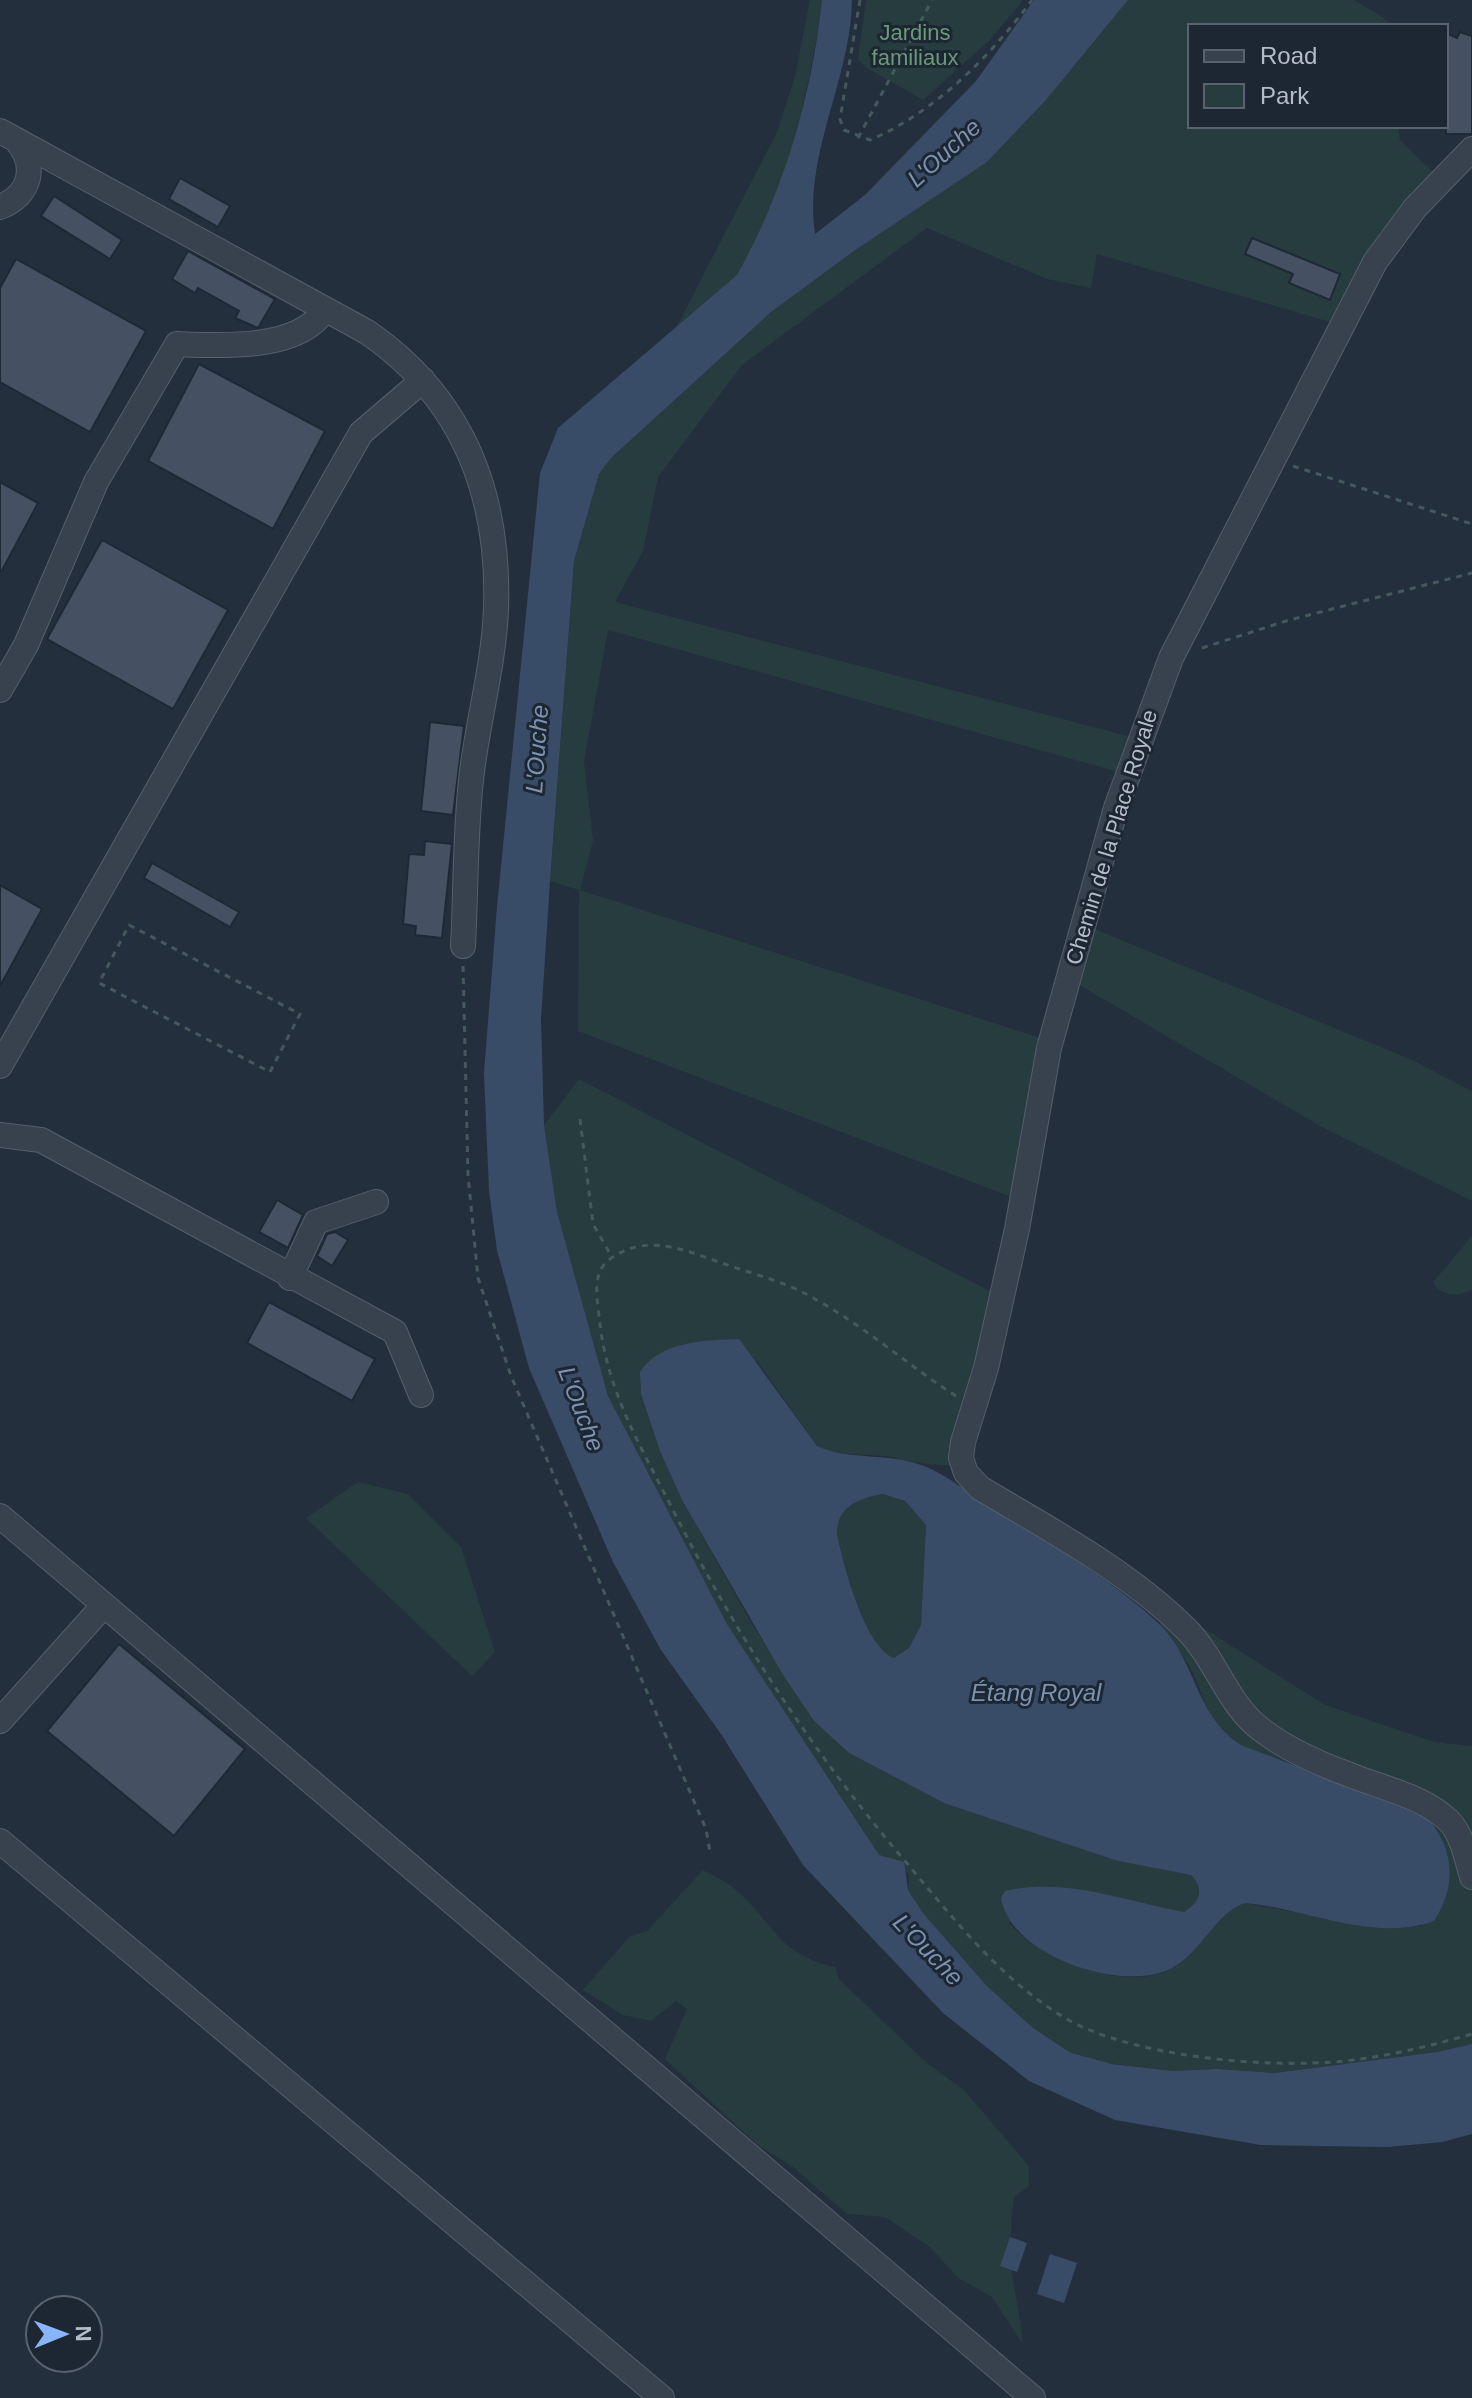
<svg xmlns="http://www.w3.org/2000/svg" width="1472" height="2398" viewBox="0 0 1472 2398" font-family="Helvetica,sans-serif">
  <rect width="100%" height="100%" fill="#242f3e"/>
  <path fill="#263c3f" d="M810,0H822C815,67 780,224 737,276C720,295 695,311 676,328L777,132L795,76Z
    M866,0H1023L990,40L923,100L865,67L858,59Z
    M1128,0H1354L1389,21L1386,26H1190V126H1398L1400,140L1437,176L1379,247L1330,322L1097,254L1091,288L1047,279L927,228L742,365L658,477L643,551L615,602L1139,739L1126,774L608,630L584,761L593,841L580,890L1050,1041L1019,1200L578,1031L579,890L550,881L574,561L599,474L611,458L771,312L854,251L987,162L1046,100Z
    M1092,928L1412,1060L1472,1091V1201L1320,1126L1076,983Z
    M579,1079L999,1296L955,1465C932,1466 914,1462 892,1457C866,1453 841,1457 817,1446L757,1361L639,1383L660,1451L682,1500L748,1617L814,1721L849,1753L944,1803L1118,1861L1191,1875C1205,1889 1200,1902 1184,1912L1163,1908L1008,1922C1040,1958 1126,1995 1172,1968C1200,1952 1216,1913 1245,1903L1376,1927L1421,1926L1444,1844L1437,1828L1425,1815L1241,1745C1210,1726 1206,1704 1193,1673C1185,1656 1171,1640 1160,1625L1173,1609L1325,1705L1434,1742L1472,1746V2044L1437,2052L1275,2073L1217,2069L1173,2071L1100,2062L1071,2053L1033,2028L986,1985L923,1913L908,1890L909,1874L879,1856L727,1624L608,1396L557,1213L544,1125Z
    M1472,1236V1290C1457,1297 1442,1297 1433,1282Z
    M358,1482L408,1494L461,1547L495,1652L472,1676L306,1518Z
    M883,1494L905,1501L926,1525L921,1625L909,1648L894,1658C865,1647 844,1565 837,1535C836,1507 859,1498 883,1494Z
    M703,1870C712,1875 723,1880 731,1886C773,1919 775,1954 835,1967L839,1979L928,2064L964,2090L1029,2166V2186L1014,2197C1010,2224 1009,2259 1014,2286C1017,2306 1022,2323 1022,2343L992,2297L958,2278L931,2248L885,2217L847,2214L793,2167L759,2146L665,2059L687,2009L676,2001L651,2021L623,2015L583,1990L629,1937L647,1931Z"/>
  <path fill="#394c67" fill-rule="evenodd" d="M822,0H852C851,79 803,155 815,234L865,195L976,81L1034,0H1128L1046,100L987,162L854,251L771,312L611,458L599,474L574,561L550,881L541,1019L544,1125L557,1212L608,1396L727,1624L879,1855L904,1862L908,1890L923,1913L986,1985L1033,2028L1071,2053L1112,2064L1173,2071L1217,2069L1275,2073L1437,2052L1472,2044V2134L1442,2142L1388,2147L1261,2145L1115,2120L1029,2081L943,2013L803,1865L721,1734L661,1650L613,1562L529,1368L497,1250L489,1191L484,1073L497,907L540,473L558,428L737,275C784,192 812,94 822,0Z
    M739,1339L817,1446C850,1461 889,1452 924,1466C947,1475 970,1494 992,1508C1048,1543 1108,1576 1157,1622C1197,1659 1194,1715 1241,1745L1425,1815C1455,1847 1457,1886 1434,1921C1374,1943 1305,1908 1245,1903C1214,1914 1202,1952 1172,1968C1124,1994 1010,1956 1001,1898L1005,1891C1065,1877 1125,1901 1184,1912C1200,1902 1205,1889 1191,1875L1118,1861L944,1803L849,1753L814,1721L782,1673L682,1500L660,1451L641,1394L640,1372C660,1341 706,1340 739,1339ZM883,1494L905,1501L926,1525L921,1625L909,1648L894,1658C864,1646 844,1565 837,1535C836,1507 859,1498 883,1494Z
    M1010,2237L1027,2243L1017,2272L1000,2266Z
    M1050,2254L1077,2263L1064,2303L1037,2294Z"/>
  <path fill="#455162" stroke="#1f2835" stroke-width="2" d="M1460,32L1472,36V134H1446V33L1457,38Z
    M180,178L230,206L218,227L169,199Z
    M54,196L122,240L110,259L41,216Z
    M1252,238L1340,274L1330,300L1289,283L1293,274L1245,254Z
    M188,251L275,299L258,328L235,318L239,311L198,288L195,293L172,279Z
    M16,259L146,331L90,432L0,382V288Z
    M199,364L325,431L273,529L148,461Z
    M0,482L38,503L0,574Z
    M102,540L228,610L173,709L47,639Z
    M430,722L464,726L453,815L421,811Z
    M425,841L452,844L442,938L415,935L416,926L403,924L409,854L424,855Z
    M152,863L239,912L230,927L144,878Z
    M0,885L42,909L0,986Z
    M277,1200L303,1215L288,1248L259,1232Z
    M335,1232L348,1240L332,1266L317,1256L327,1234Z
    M269,1302L375,1359L352,1401L247,1343Z
    M119,1644L245,1749L174,1836L47,1731Z"/>
  <g fill="none" stroke-linecap="round" stroke-linejoin="round">
    <defs>
      <path id="minor" d="M0,131L367,332C463,398 500,494 496,609C494,662 479,717 472,771C465,828 466,888 463,946
        M1472,149L1415,208L1375,262L1171,658L1116,808L1049,1048L1017,1229L986,1368L963,1442L961,1458L966,1473L980,1488C1050,1530 1128,1571 1186,1629C1217,1660 1227,1705 1263,1731C1288,1750 1320,1764 1350,1775C1382,1788 1423,1796 1449,1821C1462,1834 1467,1860 1472,1877
        M0,207C31,195 38,165 16,140
        M0,690L26,645L96,482L177,344C220,346 300,351 325,309
        M0,1066L361,433L423,380
        M0,1135L41,1140L395,1332L421,1395
        M290,1278L316,1222L376,1202
        M0,1516L1033,2398
        M0,1721L104,1605
        M0,1841L662,2398"/>
    </defs>
    <use href="#minor" stroke="#565f6c" stroke-width="26"/>
    <path stroke="#44595c" stroke-width="3" stroke-dasharray="6 6" stroke-linecap="butt" d="M860,0L840,119L844,130L870,140C935,112 990,57 1032,0
      M858,138L932,0
      M1293,466L1472,524
      M1202,648L1286,621L1472,573
      M129,925L300,1014L270,1072L99,983Z
      M463,966L468,1175L478,1278L511,1376L706,1829L710,1852
      M580,1119L593,1224L612,1257
      M956,1396C903,1362 855,1318 798,1290C772,1278 743,1271 716,1261C679,1248 645,1234 610,1259C590,1273 598,1303 600,1324C608,1393 641,1447 672,1508C736,1635 813,1753 905,1861C953,1918 1000,1979 1065,2018C1132,2057 1268,2069 1345,2061C1389,2056 1430,2046 1472,2034"/>
    <use href="#minor" stroke="#38414e" stroke-width="24"/>
  </g>
  <g text-anchor="middle" stroke-width="6" stroke-linejoin="round" paint-order="stroke">
    <g font-size="22" fill="#6b9a76" stroke="#1d2633">
      <text x="915" y="40">Jardins<tspan x="915" dy="25">familiaux</tspan></text>
    </g>
    <g font-size="22" fill="#b4bcc9" stroke="#1d2633">
      <text transform="translate(1111 837) rotate(-73)" y="8">Chemin de la Place Royale</text>
    </g>
    <g font-size="24" font-style="italic" fill="#7c92b1" stroke="#1d2633">
      <text transform="translate(944 153) rotate(-42)" y="8">L'Ouche</text>
      <text transform="translate(537 749) rotate(-86)" y="8">L'Ouche</text>
      <text transform="translate(581 1409) rotate(69)" y="8">L'Ouche</text>
      <text x="1036" y="1701">Étang Royal</text>
      <text transform="translate(928 1950) rotate(46)" y="8">L'Ouche</text>
    </g>
  </g>
  <rect x="1188" y="24" width="260" height="104" fill="#1d2633" stroke="#59626f" stroke-width="2"/>
  <rect x="1204" y="50" width="40" height="12" fill="#38414e" stroke="#59626f" stroke-width="2"/>
  <text x="1260" y="64" font-size="24" fill="#b4bcc9">Road</text>
  <rect x="1204" y="84" width="40" height="24" fill="#263c3f" stroke="#59626f" stroke-width="2"/>
  <text x="1260" y="104" font-size="24" fill="#b4bcc9">Park</text>
  <g transform="translate(64 2334) rotate(89)"><circle r="38" fill="#1d2633" stroke="#59626f" stroke-width="2"/>
  <path d="M0-6L14 30L0 20L-14 30Z" fill="#8ab4f8"/>
  <text y="-12" font-size="22" font-weight="bold" text-anchor="middle" fill="#b4bcc9">N</text>
  </g>
</svg>
